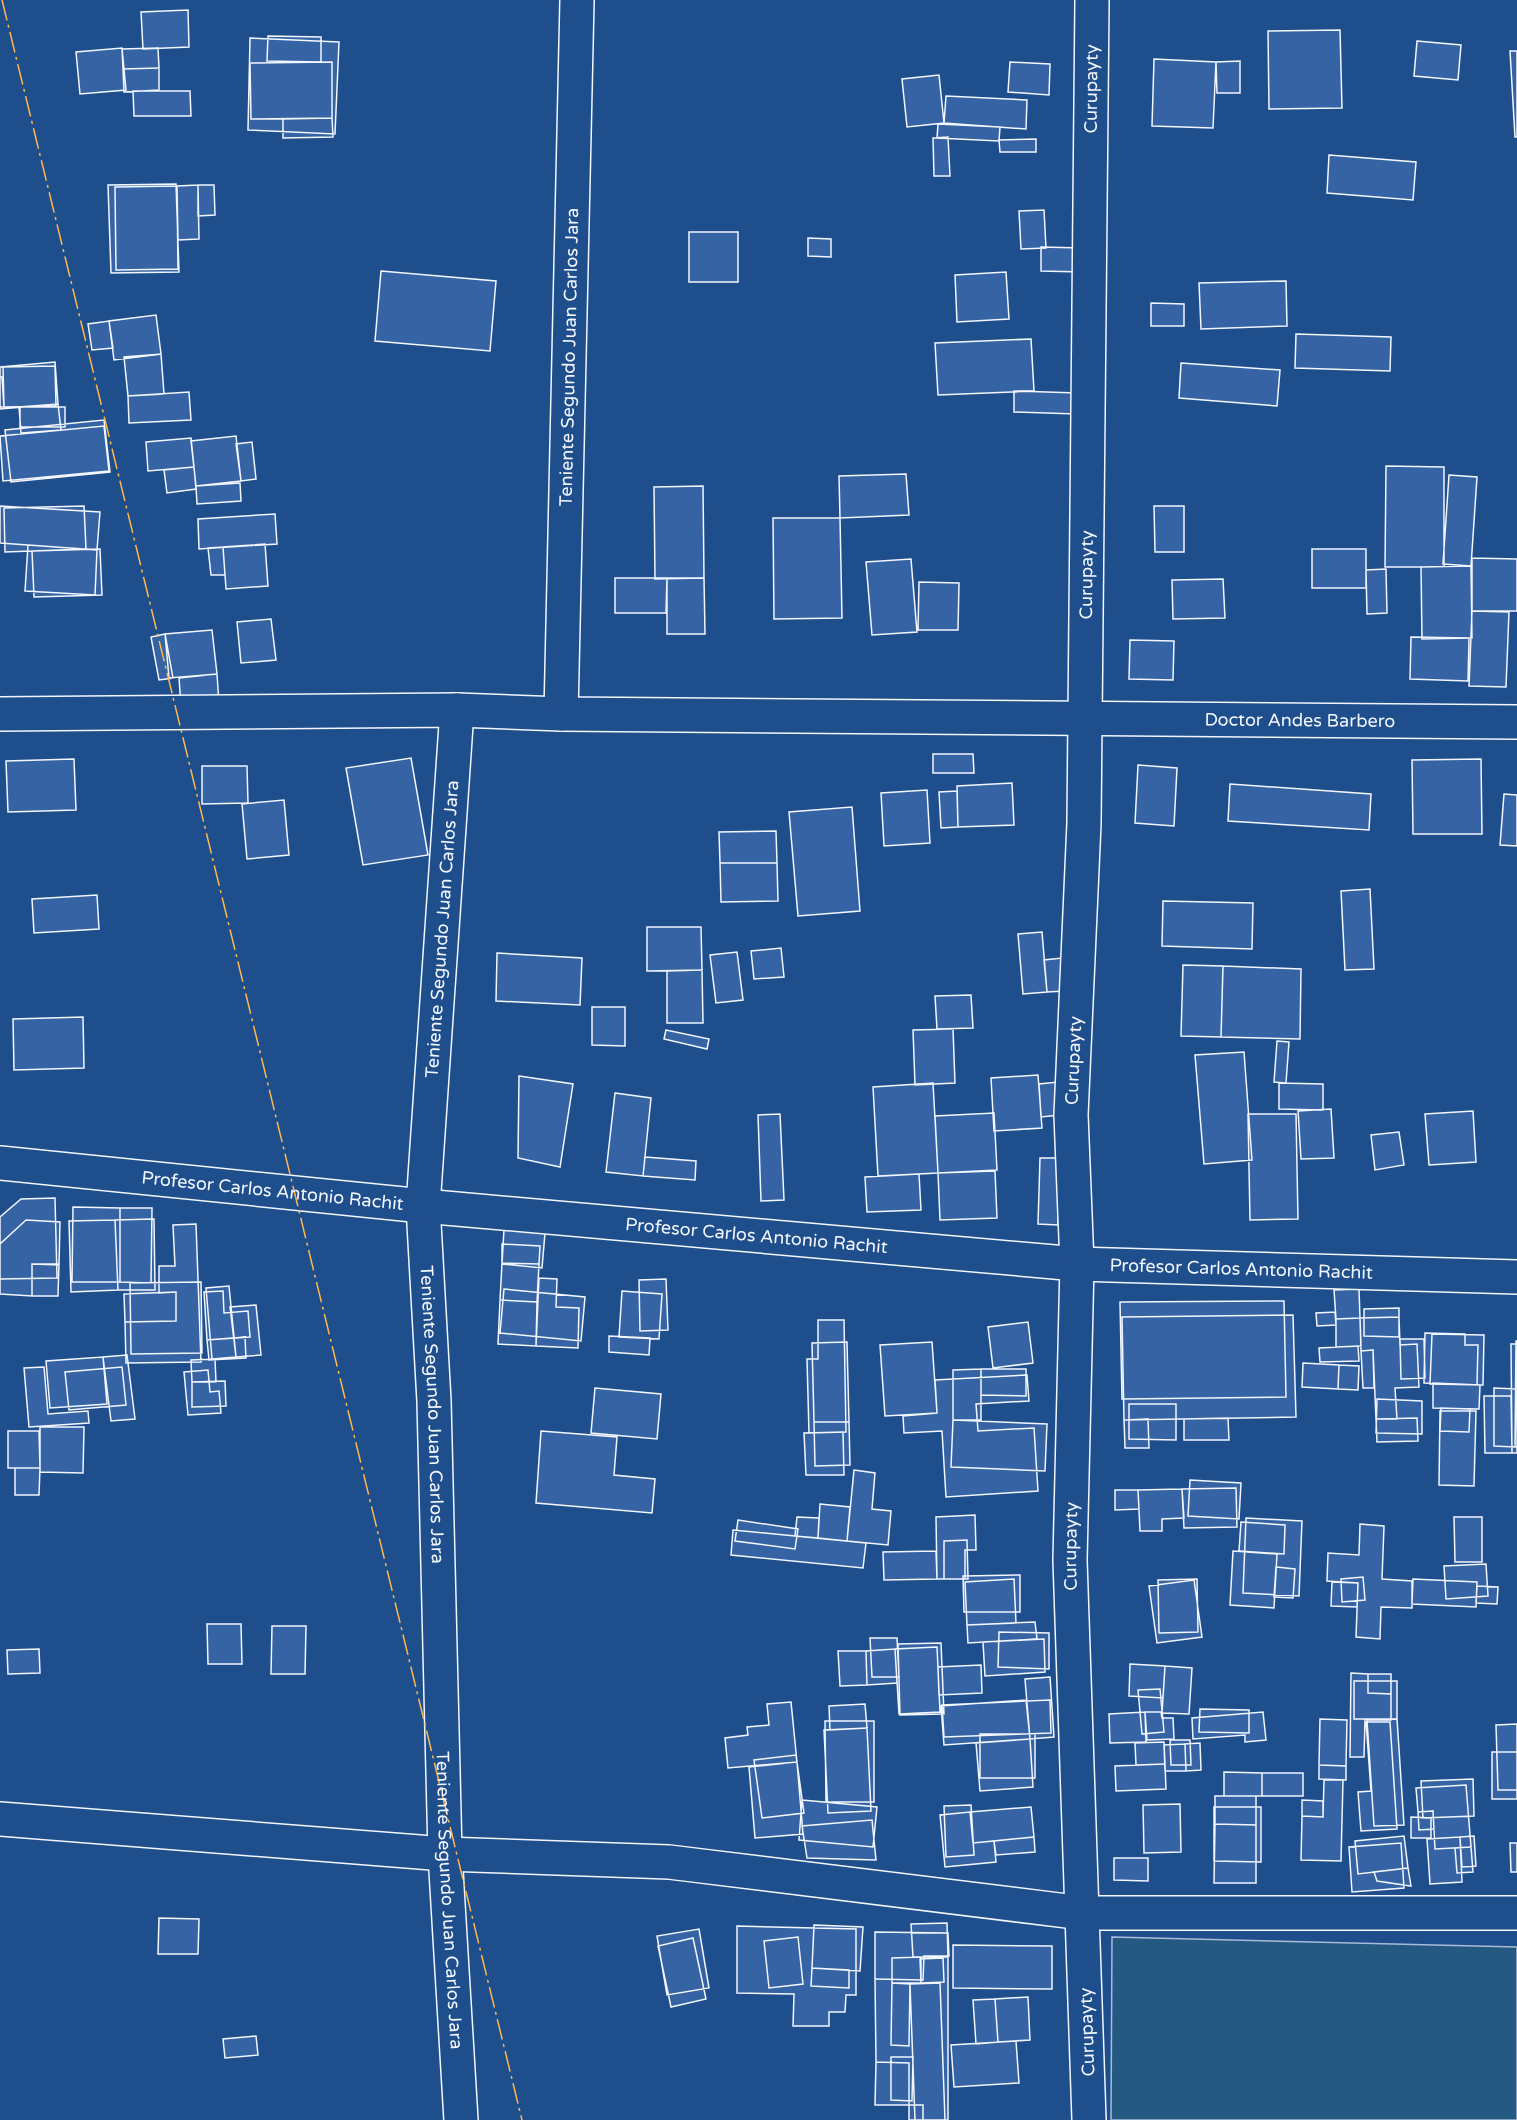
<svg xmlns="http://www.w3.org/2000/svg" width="1517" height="2120" viewBox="0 0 1517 2120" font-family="'Varela Round',sans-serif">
  <rect width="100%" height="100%" fill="#1f4e8c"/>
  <path fill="#245a82" stroke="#a8bbd7" stroke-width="1.5" d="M1112,1937L1517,1947V2120H1111Z"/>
  <path fill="#3563a3" stroke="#f2f6ff" stroke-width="1.5" d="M188,10L189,47L143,49L141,12Z
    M1340,30L1342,108L1269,109L1268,31Z
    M268,36L321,37V62L267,61Z
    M250,38L339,42L335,134L248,130Z
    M1417,41L1461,45L1458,80L1414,76Z
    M122,48L126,90L80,94L76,52Z
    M158,48L159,68L123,69L122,49Z
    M1510,51H1517V137H1515Z
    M1154,59L1216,62L1213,128L1152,126Z
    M1240,61V93H1217L1216,62Z
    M332,62V118L251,119L250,63Z
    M1010,62L1050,64L1049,95L1008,92Z
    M159,68V90L124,92L123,69Z
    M939,75L944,123L907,127L902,79Z
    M133,91H190L191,116H134Z
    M946,96L1027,100L1026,129L944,123Z
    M332,118L333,137L283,138V119Z
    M938,124L1000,127L999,141L937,138Z
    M948,137L950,176H934L933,138Z
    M1036,139V152H1000L999,140Z
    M1329,155L1416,162L1413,200L1327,193Z
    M176,184L179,272L111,273L108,185Z
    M198,185H214L215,215L198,216Z
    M198,185L199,239L178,240L177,186Z
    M177,186L178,269L116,270L115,187Z
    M1044,210L1046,248L1021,249L1019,211Z
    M689,232H738V282H689Z
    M808,238L831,239V257L808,256Z
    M1041,247L1083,248L1082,272L1041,271Z
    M381,271L496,281L490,351L375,341Z
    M1006,272L1009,319L957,322L955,275Z
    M1286,281L1287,326L1201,329L1199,283Z
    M1151,303L1184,304V326H1151Z
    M156,315L161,354L114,360L109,321Z
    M109,321L113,348L92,350L88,324Z
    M1296,334L1391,337L1390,371L1295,368Z
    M1031,339L1034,391L938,395L935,343Z
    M161,354L164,394L128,396L124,357Z
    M55,362L58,404L0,409V367Z
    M1181,363L1280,370L1277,406L1179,398Z
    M55,366L56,406L4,407L3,367Z
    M0,377H2L4,407H0Z
    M1014,391L1077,393L1076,414L1014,412Z
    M189,392L191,420L129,423L128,396Z
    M58,404L61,430L21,433L19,407Z
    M20,407H65V427H20Z
    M104,420L110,472L11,482L5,430Z
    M104,426L109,471L3,481L0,436Z
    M236,436L241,481L196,486L191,441Z
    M191,438L194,467L148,471L146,442Z
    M252,442L256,479L241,481L236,444Z
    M1386,466L1444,467V567H1385Z
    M194,467L196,489L167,493L164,470Z
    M906,474L909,515L840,518L839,476Z
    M1449,475L1477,477L1471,566L1443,564Z
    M240,483L241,501L197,504L196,486Z
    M703,486L704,578L655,579L654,487Z
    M0,506L100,512L97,550L0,543Z
    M84,506L86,549L5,552L4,508Z
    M1154,506H1184V552H1155Z
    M275,514L277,544L199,549L198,519Z
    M773,518H840L842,618L774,619Z
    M265,544L268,586L226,589L223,547Z
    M28,545L97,550L95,595L25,591Z
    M223,547L225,575H211L208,548Z
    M100,549L102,595L34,597L32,551Z
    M1312,549H1366V588H1312Z
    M1472,558L1517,559V611H1472Z
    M911,559L917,632L872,635L866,562Z
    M1471,566L1472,638L1422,639L1421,567Z
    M1386,569L1387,613L1367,614L1366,570Z
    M615,578H667L666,613H615Z
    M667,578H704L705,634H667Z
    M1223,579L1225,618L1173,619L1172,580Z
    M919,582L959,583L958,630H918Z
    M1472,611L1509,612L1506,687L1469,686Z
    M271,619L276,660L241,663L237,622Z
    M212,630L217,674L169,678L165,634Z
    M165,634L173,678L159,680L151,637Z
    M1411,637L1469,638L1468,681L1410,679Z
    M1130,640L1174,641L1173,680L1129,679Z
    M217,674L219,703L181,706L179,678Z
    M933,754H973L974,773H933Z
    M411,758L428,855L363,865L346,768Z
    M74,759L76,810L8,812L6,761Z
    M1481,759L1482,834H1413L1412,760Z
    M1138,765L1177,768L1174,826L1135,823Z
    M202,766H247L248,803L202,804Z
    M1012,783L1014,825L958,827L957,786Z
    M1230,784L1371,794L1369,830L1228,821Z
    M927,790L930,843L884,846L881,793Z
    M957,791L958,827L941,828L939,792Z
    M1504,794L1517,795V846L1500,845Z
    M284,800L289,855L247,859L242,804Z
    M852,807L860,911L798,916L789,812Z
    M776,831L777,863H720L719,832Z
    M720,863H777L778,901L721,902Z
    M1370,889L1374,969L1345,970L1341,891Z
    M97,895L99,929L34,933L32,899Z
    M1163,901L1253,903L1252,949L1162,946Z
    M647,927H701L702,970L647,971Z
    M1042,932L1047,992L1023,994L1018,934Z
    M781,948L784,977L754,979L751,951Z
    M737,952L743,1000L716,1003L710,955Z
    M497,953L582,958L580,1005L496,1001Z
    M1062,958L1064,991L1047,992L1044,960Z
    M1183,965L1223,966L1221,1037L1181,1036Z
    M1223,966L1301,969L1300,1039L1221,1037Z
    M702,970L703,1023H667V971Z
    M971,995L973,1028L937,1029L935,996Z
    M592,1007H625V1046L592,1045Z
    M83,1017L84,1068L14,1070L13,1019Z
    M953,1029L955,1083L915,1085L913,1030Z
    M666,1030L709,1039L707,1049L664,1039Z
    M1277,1041L1289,1042L1286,1083L1274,1082Z
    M1244,1052L1252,1160L1204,1164L1195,1055Z
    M1038,1075L1042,1128L994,1131L991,1078Z
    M519,1076L573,1084L560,1167L518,1158Z
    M1058,1082L1060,1115L1041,1117L1039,1084Z
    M933,1083L938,1173L878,1176L873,1087Z
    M1279,1083L1323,1084V1110L1279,1109Z
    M615,1093L651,1098L643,1176L606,1172Z
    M1331,1109L1334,1158L1301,1159L1298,1111Z
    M1473,1111L1476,1162L1429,1165L1425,1114Z
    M994,1113L997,1170L938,1173L935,1116Z
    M780,1114L784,1200L761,1201L758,1115Z
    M1248,1114H1296L1298,1219L1250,1220Z
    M1399,1132L1404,1165L1375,1170L1371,1135Z
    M645,1157L696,1161L695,1180L643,1176Z
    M1040,1158H1060L1058,1225L1038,1224Z
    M995,1171L997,1218L940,1220L938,1173Z
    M919,1174L921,1210L867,1212L865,1177Z
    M55,1198L57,1278L0,1279V1217L21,1199Z
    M73,1207L120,1208V1282H72Z
    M120,1208H152L151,1283L120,1282Z
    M154,1219L155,1290H118L115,1220Z
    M26,1220L60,1222L59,1265L32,1264V1296L0,1294V1244Z
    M115,1220L118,1290L71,1292L69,1221Z
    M196,1224L201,1362L126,1363L125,1322L176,1321V1292L159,1293V1266H175L173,1225Z
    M504,1229L545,1233L542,1268L502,1264Z
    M502,1244L540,1246L539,1264L502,1263Z
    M502,1263L539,1264L537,1302L500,1300Z
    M32,1264H59L58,1296H32Z
    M539,1278L557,1279L556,1307L579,1308L578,1348L536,1346Z
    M666,1279L668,1330L640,1331L639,1280Z
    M201,1282L202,1353L131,1354L130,1283Z
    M229,1286L236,1357L212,1359L206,1288Z
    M504,1289L585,1297L581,1341L500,1333Z
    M1359,1289L1360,1318L1336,1319L1334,1290Z
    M223,1291L224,1313L248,1311L250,1337L207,1340L204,1292Z
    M622,1291L662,1294L659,1339L619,1337Z
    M176,1292V1321L125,1322L124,1294Z
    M500,1300L537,1302L536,1346L498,1344Z
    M1284,1301L1286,1397L1122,1399L1120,1302Z
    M256,1305L261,1355L236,1357L230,1307Z
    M1399,1308V1337L1364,1336V1309Z
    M1335,1312L1336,1325L1317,1326L1316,1313Z
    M1293,1315L1296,1417L1124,1420L1122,1317Z
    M1399,1317L1400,1345L1417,1344L1419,1387L1395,1388L1397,1419H1376L1373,1350L1361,1351L1360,1318Z
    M1360,1318L1361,1346L1336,1347V1319Z
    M818,1320H844L846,1432L809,1433L807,1359H818Z
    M1028,1322L1033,1363L993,1368L988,1327Z
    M1425,1333L1465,1334V1345H1478L1477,1385L1424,1383Z
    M1432,1334L1484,1335L1483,1385L1430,1384Z
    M609,1336L650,1338L649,1355L609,1352Z
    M245,1337L246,1358L209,1360L207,1340Z
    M1400,1339H1424L1425,1378L1401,1379Z
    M1516,1341H1517V1447H1515Z
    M847,1342L849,1422H814L812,1343Z
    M932,1342L937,1413L885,1416L880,1345Z
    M1511,1344H1517V1453H1512Z
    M1358,1346L1359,1361L1320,1362L1319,1348Z
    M1373,1350L1374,1388H1363L1361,1351Z
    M127,1355L135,1419L111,1421L103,1357Z
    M103,1357L107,1404L50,1408L46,1361Z
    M215,1359L216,1382H192L191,1360Z
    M1303,1363L1339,1365L1338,1389L1302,1387Z
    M1339,1365L1359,1366L1358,1390L1338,1389Z
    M44,1367L48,1414L88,1411L89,1423L29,1427L24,1368Z
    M122,1367L126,1405L69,1410L65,1372Z
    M981,1369H1026V1396L981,1395Z
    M981,1369V1420H953V1370Z
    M208,1370L210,1392L219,1391L221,1413L188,1415L184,1372Z
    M1027,1375L1029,1401L976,1404L978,1431L1034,1428L1038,1491L946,1497L942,1431L904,1433L903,1416L937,1413L935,1380Z
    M225,1381L226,1406L192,1407V1382Z
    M1433,1383L1480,1385L1479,1409L1433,1408Z
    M595,1388L661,1394L657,1439L591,1433Z
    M1494,1388L1516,1389L1515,1447L1494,1446Z
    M1484,1396H1511L1512,1453H1485Z
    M1377,1399L1422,1401V1434L1376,1433Z
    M1129,1404H1176V1440L1129,1439Z
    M1441,1408L1470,1409L1469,1432L1440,1431Z
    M1440,1411H1476L1474,1486L1439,1485Z
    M1228,1418L1229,1440H1184V1419Z
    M1417,1418L1418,1441L1377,1442L1376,1419Z
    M1148,1419L1149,1448H1125L1124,1420Z
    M953,1420L1047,1424L1045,1471L951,1467Z
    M814,1422H849L850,1465L815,1466Z
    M40,1427H84L83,1473L40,1472Z
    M8,1431H39L40,1468H8Z
    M541,1431L617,1437L614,1475L655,1479L652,1513L536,1503Z
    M843,1432L844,1475H806L804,1433Z
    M15,1468H40L39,1495H15Z
    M854,1470L875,1473L872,1509L891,1511L888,1545L847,1541Z
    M1190,1480L1241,1483L1239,1519L1188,1516Z
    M1236,1488L1237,1527L1184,1528L1182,1489Z
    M1182,1489L1184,1518L1162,1519V1531H1140L1138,1490Z
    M1115,1490H1138L1139,1509L1115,1510Z
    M820,1504L850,1507L847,1541L818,1538Z
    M975,1515L976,1550H965V1579H937L936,1517Z
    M797,1517L819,1518L818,1538L795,1536Z
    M1454,1517H1482V1562H1455Z
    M1246,1518L1302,1521L1299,1596L1243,1593Z
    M738,1520L798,1529L795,1549L735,1541Z
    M1241,1522L1285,1525L1284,1554L1239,1551Z
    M1360,1524L1384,1526L1382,1579L1412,1581V1608L1381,1607L1380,1639L1356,1637L1358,1583L1327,1581L1328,1553L1359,1555Z
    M733,1530L866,1543L863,1568L731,1555Z
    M967,1540L968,1579H944V1541Z
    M936,1551L937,1579L884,1580L883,1552Z
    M1233,1551L1277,1554L1274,1608L1230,1605Z
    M1486,1564L1488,1596L1446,1599L1444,1566Z
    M1276,1567L1295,1569L1293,1598L1274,1597Z
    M1020,1575V1612H964L963,1576Z
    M1363,1577L1365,1600L1342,1602L1341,1579Z
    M1014,1579L1016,1623L967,1625L965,1582Z
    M1197,1579L1198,1632L1159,1633L1158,1580Z
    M1413,1579L1477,1582L1476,1607L1412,1604Z
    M1194,1580L1202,1637L1157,1643L1149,1586Z
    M1332,1582L1358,1583L1357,1607L1331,1606Z
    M1477,1586L1498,1587L1497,1604L1476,1603Z
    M1035,1622L1037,1639L968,1643L967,1625Z
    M207,1624H241L242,1664H208Z
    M272,1626H306L305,1674H271Z
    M999,1632L1049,1633V1669L998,1667Z
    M870,1638H897L899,1677H872Z
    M1044,1639L1045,1672L985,1676L983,1642Z
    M941,1643L944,1714L900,1715L898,1644Z
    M937,1647L940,1712L899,1714L895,1649Z
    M39,1649L40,1673L8,1674L7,1650Z
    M895,1649L897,1683L867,1685L866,1651Z
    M838,1651H866L867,1685L840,1686Z
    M1130,1664L1165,1666L1163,1698L1129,1696Z
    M981,1665L982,1693L939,1695L938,1667Z
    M1165,1666L1192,1668L1189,1714L1162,1713Z
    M1351,1673L1368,1674V1693L1391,1694V1720L1365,1719L1364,1757H1350Z
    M1368,1674H1391V1694L1368,1693Z
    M1050,1677L1054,1737L1030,1739L1025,1679Z
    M1354,1681H1397V1719H1354Z
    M1160,1689L1164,1732L1142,1734L1138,1690Z
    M1026,1700L1030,1739L944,1745L941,1706Z
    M1050,1700L1051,1733L944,1737L942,1705Z
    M791,1702L797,1762L728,1768L725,1738L748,1735L747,1727L769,1725L767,1704Z
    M865,1704L867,1728L830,1730L829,1706Z
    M1200,1709L1249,1710V1733L1199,1732Z
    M1145,1712L1146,1742L1110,1743L1109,1714Z
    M1145,1712H1161L1162,1718H1173L1174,1739L1147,1740Z
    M1263,1712L1266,1740L1245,1742V1735L1193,1739L1192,1718Z
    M1320,1719L1347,1720L1346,1766L1319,1765Z
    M1397,1719L1404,1825L1374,1826L1367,1720Z
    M825,1721H874V1802H826Z
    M1366,1722H1390L1397,1829L1361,1831L1358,1792L1371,1791Z
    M1517,1724V1790H1498L1496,1725Z
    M867,1728L871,1811L828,1813L824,1730Z
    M980,1734H1035V1778H980Z
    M1030,1739L1033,1787L980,1791L976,1743Z
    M1170,1740H1190L1191,1765H1171Z
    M1164,1742L1165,1764L1136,1765L1135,1743Z
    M1200,1743L1201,1770L1186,1771L1185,1744Z
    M1185,1744L1186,1771H1165L1164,1745Z
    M1492,1752H1517V1799H1492Z
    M796,1755L804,1813L762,1818L754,1760Z
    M797,1762L803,1834L755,1838L749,1767Z
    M1165,1764L1166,1789L1116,1791L1115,1766Z
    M1319,1765L1346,1766V1780L1319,1779Z
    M1224,1772L1262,1773V1796H1224Z
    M1262,1773H1303V1796H1262Z
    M1473,1779L1474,1816L1423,1818L1421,1781Z
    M1324,1780H1343L1341,1861L1301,1860L1302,1816L1323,1817Z
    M1466,1785L1471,1847L1435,1849L1433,1811L1418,1812L1416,1788Z
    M1215,1796H1256V1825L1215,1824Z
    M802,1800L877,1807L873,1847L799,1840Z
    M1302,1800L1323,1801V1817L1302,1816Z
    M1180,1804L1181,1852L1144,1853L1143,1805Z
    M971,1805L974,1855L946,1857L944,1806Z
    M1031,1807L1034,1837L973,1843L970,1812Z
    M1214,1807H1261V1862L1214,1861Z
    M1433,1811L1434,1829L1419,1830L1418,1812Z
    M970,1812L973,1843L994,1841L996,1862L945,1867L940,1815Z
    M1411,1817L1431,1818V1838H1411Z
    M872,1820L876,1860L807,1858L802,1826Z
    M1215,1824L1256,1825V1883H1214Z
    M1404,1836L1408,1868L1358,1874L1355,1841Z
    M1474,1836L1476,1866L1462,1867L1460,1837Z
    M1034,1837L1035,1852L996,1855L994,1841Z
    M1460,1837L1462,1882L1430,1884L1427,1839Z
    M1401,1843L1404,1888L1352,1892L1349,1847Z
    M1510,1843H1517V1872H1511Z
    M1471,1847L1473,1872L1457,1873L1455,1848Z
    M1114,1858H1148V1881L1114,1880Z
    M1408,1868L1411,1886L1377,1881L1374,1872Z
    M159,1918L199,1919L198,1954H158Z
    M947,1923L948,1957H913L911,1924Z
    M814,1925L863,1927L860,1971L812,1968Z
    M737,1926L856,1929V1995H846L845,2012H829V2026H793L794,1994L737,1993Z
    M699,1929L709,1988L667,1995L657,1936Z
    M875,1932L948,1933L949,1956H924L923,1980L875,1979Z
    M798,1937L803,1984L769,1988L764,1941Z
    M693,1938L706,1999L671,2007L658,1946Z
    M953,1945L1052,1946V1989L953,1988Z
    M924,1956H948V2120H923V2105H909V2063L876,2062L875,1979L923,1980Z
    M921,1957V1983H892V1958Z
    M943,1958L944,1982L921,1983L920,1959Z
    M812,1968L849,1970V1988L811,1986Z
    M892,1983L910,1984L909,2046L891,2045Z
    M940,1983L945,2120H915L910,1984Z
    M1028,1997L1030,2040L998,2042L995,1999Z
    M995,1999L998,2042L976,2044L973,2000Z
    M256,2036L258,2055L225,2058L223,2039Z
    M1016,2041L1019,2083L954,2087L951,2045Z
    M891,2057H913L912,2101L891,2100Z
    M876,2062L909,2063V2105H875Z
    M909,2105H923V2120H909Z"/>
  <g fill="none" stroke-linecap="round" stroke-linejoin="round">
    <defs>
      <g id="street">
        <path id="s1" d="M457,710L423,1206L434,1401L445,1854L461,2120"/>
        <path id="s2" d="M0,714L457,710L561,714L1517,722"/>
        <path id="s3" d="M561,714L577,0"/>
        <path d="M0,1819L445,1854L669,1862L1083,1913"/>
      </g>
      <g id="secondary">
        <path id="s4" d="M0,1163L423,1206L1077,1264L1517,1277"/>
        <path d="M1083,1913H1517"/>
        <path id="s5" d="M1089,2120L1070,1560L1077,1264L1071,1115L1084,823L1092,0"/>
      </g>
    </defs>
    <use href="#street" stroke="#f2f6ff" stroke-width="36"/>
    <use href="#secondary" stroke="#f2f6ff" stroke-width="36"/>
    <use href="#street" stroke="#1f4e8c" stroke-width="33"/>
    <use href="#secondary" stroke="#1f4e8c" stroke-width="33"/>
    <path stroke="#ffb74d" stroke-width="1.5" stroke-dasharray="21 4.5 3 4.5" stroke-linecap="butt" d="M2,0L522,2120"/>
  </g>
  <g text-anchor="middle" stroke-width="4.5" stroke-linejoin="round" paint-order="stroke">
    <g font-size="18" fill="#f2f6ff" stroke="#1f4e8c">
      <text dy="6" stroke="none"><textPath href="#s5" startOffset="2032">Curupayty</textPath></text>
      <text dy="6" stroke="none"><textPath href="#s3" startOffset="357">Teniente Segundo Juan Carlos Jara</textPath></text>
      <text dy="6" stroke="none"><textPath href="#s5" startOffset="1546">Curupayty</textPath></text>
      <text dy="6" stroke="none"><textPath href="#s2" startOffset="1300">Doctor Andes Barbero</textPath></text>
      <text transform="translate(442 929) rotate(-86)" y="6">Teniente Segundo Juan Carlos Jara</text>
      <text dy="6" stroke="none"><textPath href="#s5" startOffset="1060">Curupayty</textPath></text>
      <text dy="6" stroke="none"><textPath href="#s4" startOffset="274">Profesor Carlos Antonio Rachit</textPath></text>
      <text dy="6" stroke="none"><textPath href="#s4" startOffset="760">Profesor Carlos Antonio Rachit</textPath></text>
      <text dy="6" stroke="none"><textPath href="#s4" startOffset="1246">Profesor Carlos Antonio Rachit</textPath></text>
      <text dy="6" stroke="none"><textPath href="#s1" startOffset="706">Teniente Segundo Juan Carlos Jara</textPath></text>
      <text dy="6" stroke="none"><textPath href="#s5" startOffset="574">Curupayty</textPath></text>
      <text dy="6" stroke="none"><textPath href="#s1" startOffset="1192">Teniente Segundo Juan Carlos Jara</textPath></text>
      <text transform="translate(1087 2032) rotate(-92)" y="6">Curupayty</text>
    </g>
  </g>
</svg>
